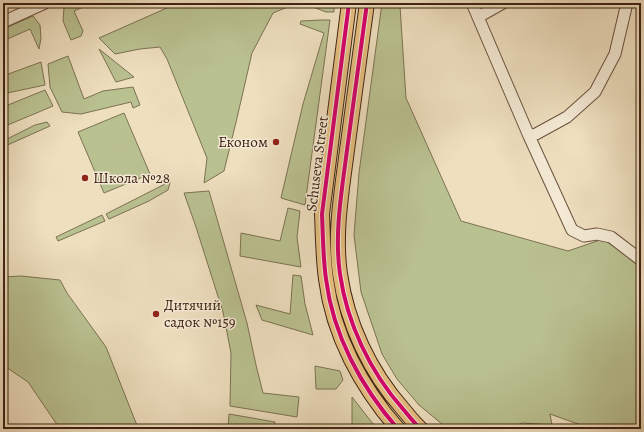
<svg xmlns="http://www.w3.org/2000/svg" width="644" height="432" viewBox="0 0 644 432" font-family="Alegreya,serif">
  <rect width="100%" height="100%" fill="#eedfbf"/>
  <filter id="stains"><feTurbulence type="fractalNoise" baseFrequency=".005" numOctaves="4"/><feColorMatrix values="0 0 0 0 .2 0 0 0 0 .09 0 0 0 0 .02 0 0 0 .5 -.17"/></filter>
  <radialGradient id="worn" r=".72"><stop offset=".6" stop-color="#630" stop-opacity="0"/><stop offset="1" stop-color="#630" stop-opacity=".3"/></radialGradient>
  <path fill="#bac191" stroke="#7c7252" d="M75,3H93L74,11L83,31L81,36L71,40L63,21L64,8Z
    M178,3H220L222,7L238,3H253L255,6L258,3H334V12H326L313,7L290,6L273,13L252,53L237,118L224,171L204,183L207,158L167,59L160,47L140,49L115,54L99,38Z
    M382,3H406L400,6L406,98L461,221L568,251L603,239L641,264V429H592L550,414L552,425L523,423L504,429H448L419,405L397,379L382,354L361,292L354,235L359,173Z
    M33,16L40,25L41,38L39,49L30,29L3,41V29Z
    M321,20H330L305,205L281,198L303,104L324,33L300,24L301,21Z
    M99,49L134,77L116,82Z
    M68,56L84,99L103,91L133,87L140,105L133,108L131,102L81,114L62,112L50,87L48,64Z
    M41,62L45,85L7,93L3,76Z
    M45,90L53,106L3,127V107Z
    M124,113L150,174L104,193L78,132Z
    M47,122L50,126L3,147V141L35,125Z
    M167,177H169L170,183L168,190L149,201L109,219L106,214L165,184Z
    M209,191L247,323L256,365L263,393L299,397L297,417L230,406L231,353L223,312L196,227L184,193Z
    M288,208L300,211L297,237L301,267L240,256L241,233L280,241Z
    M102,215L105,221L58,241L56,237Z
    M293,275L301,276L305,304L313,335L262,320L256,305L290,314Z
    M21,276L60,280L67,293L106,347L136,423L140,429H60L28,382L3,365V277Z
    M315,366L340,371L343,380L336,389H316Z
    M352,397L377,429H352Z
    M229,414L275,422V429H228Z"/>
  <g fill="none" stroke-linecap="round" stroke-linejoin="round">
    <defs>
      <path id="minor" d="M472,3L529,136L572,230L584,236L597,234L611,237L641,260
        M478,17L503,3
        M3,22L45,3
        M529,136L536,134L567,117L595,92L615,54L627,3"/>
      <path id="major" d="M349,3L322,214C323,236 323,258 326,279C333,335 361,387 398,429
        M367,3C360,52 354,101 347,150C342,190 334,233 340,274C347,323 370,372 403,409C409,416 414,423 421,429"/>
    </defs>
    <use href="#minor" stroke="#6b513e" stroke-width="13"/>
    <use href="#major" stroke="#3f2213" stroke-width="16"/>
    <use href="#minor" stroke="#f4ead5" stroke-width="11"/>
    <use href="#major" stroke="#e7c080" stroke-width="14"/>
    <defs>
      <path id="cycleway" d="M349,3L322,214C323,236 323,258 326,279C333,335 361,387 398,429
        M367,3C360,52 354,101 347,150C342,190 334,233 340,274C347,323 370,372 403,409C409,416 414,423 421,429"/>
    </defs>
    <use href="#cycleway" stroke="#f4ead5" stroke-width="6"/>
    <use href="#cycleway" stroke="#d6006c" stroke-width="4"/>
  </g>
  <g fill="#8f2418" stroke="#f4ead5" stroke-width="1.5">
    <circle cx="276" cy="142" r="4"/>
    <circle cx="85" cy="178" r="4"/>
    <circle cx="156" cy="314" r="4"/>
  </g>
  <g text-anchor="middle" stroke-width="3" stroke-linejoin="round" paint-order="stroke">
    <g font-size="15" fill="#3f2213" stroke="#f4ead5" text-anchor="start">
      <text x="268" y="147" text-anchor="end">Економ</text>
      <text x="93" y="183">Школа №28</text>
      <text x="164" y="310">Дитячий<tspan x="164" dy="17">садок №159</tspan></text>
    </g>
    <g font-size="15" fill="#3f2213" stroke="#f4ead5">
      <text transform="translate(317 164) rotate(-83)" y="5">Schuseva Street</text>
    </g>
  </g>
  <rect width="644" height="432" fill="none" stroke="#eedfbf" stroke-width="16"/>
  <rect x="4" y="4" width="636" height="424" fill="none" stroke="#3f2213" stroke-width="2"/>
  <rect x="8" y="8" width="628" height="416" fill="none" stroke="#3f2213"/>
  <rect width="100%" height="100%" filter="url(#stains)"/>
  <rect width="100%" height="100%" fill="url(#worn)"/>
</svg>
